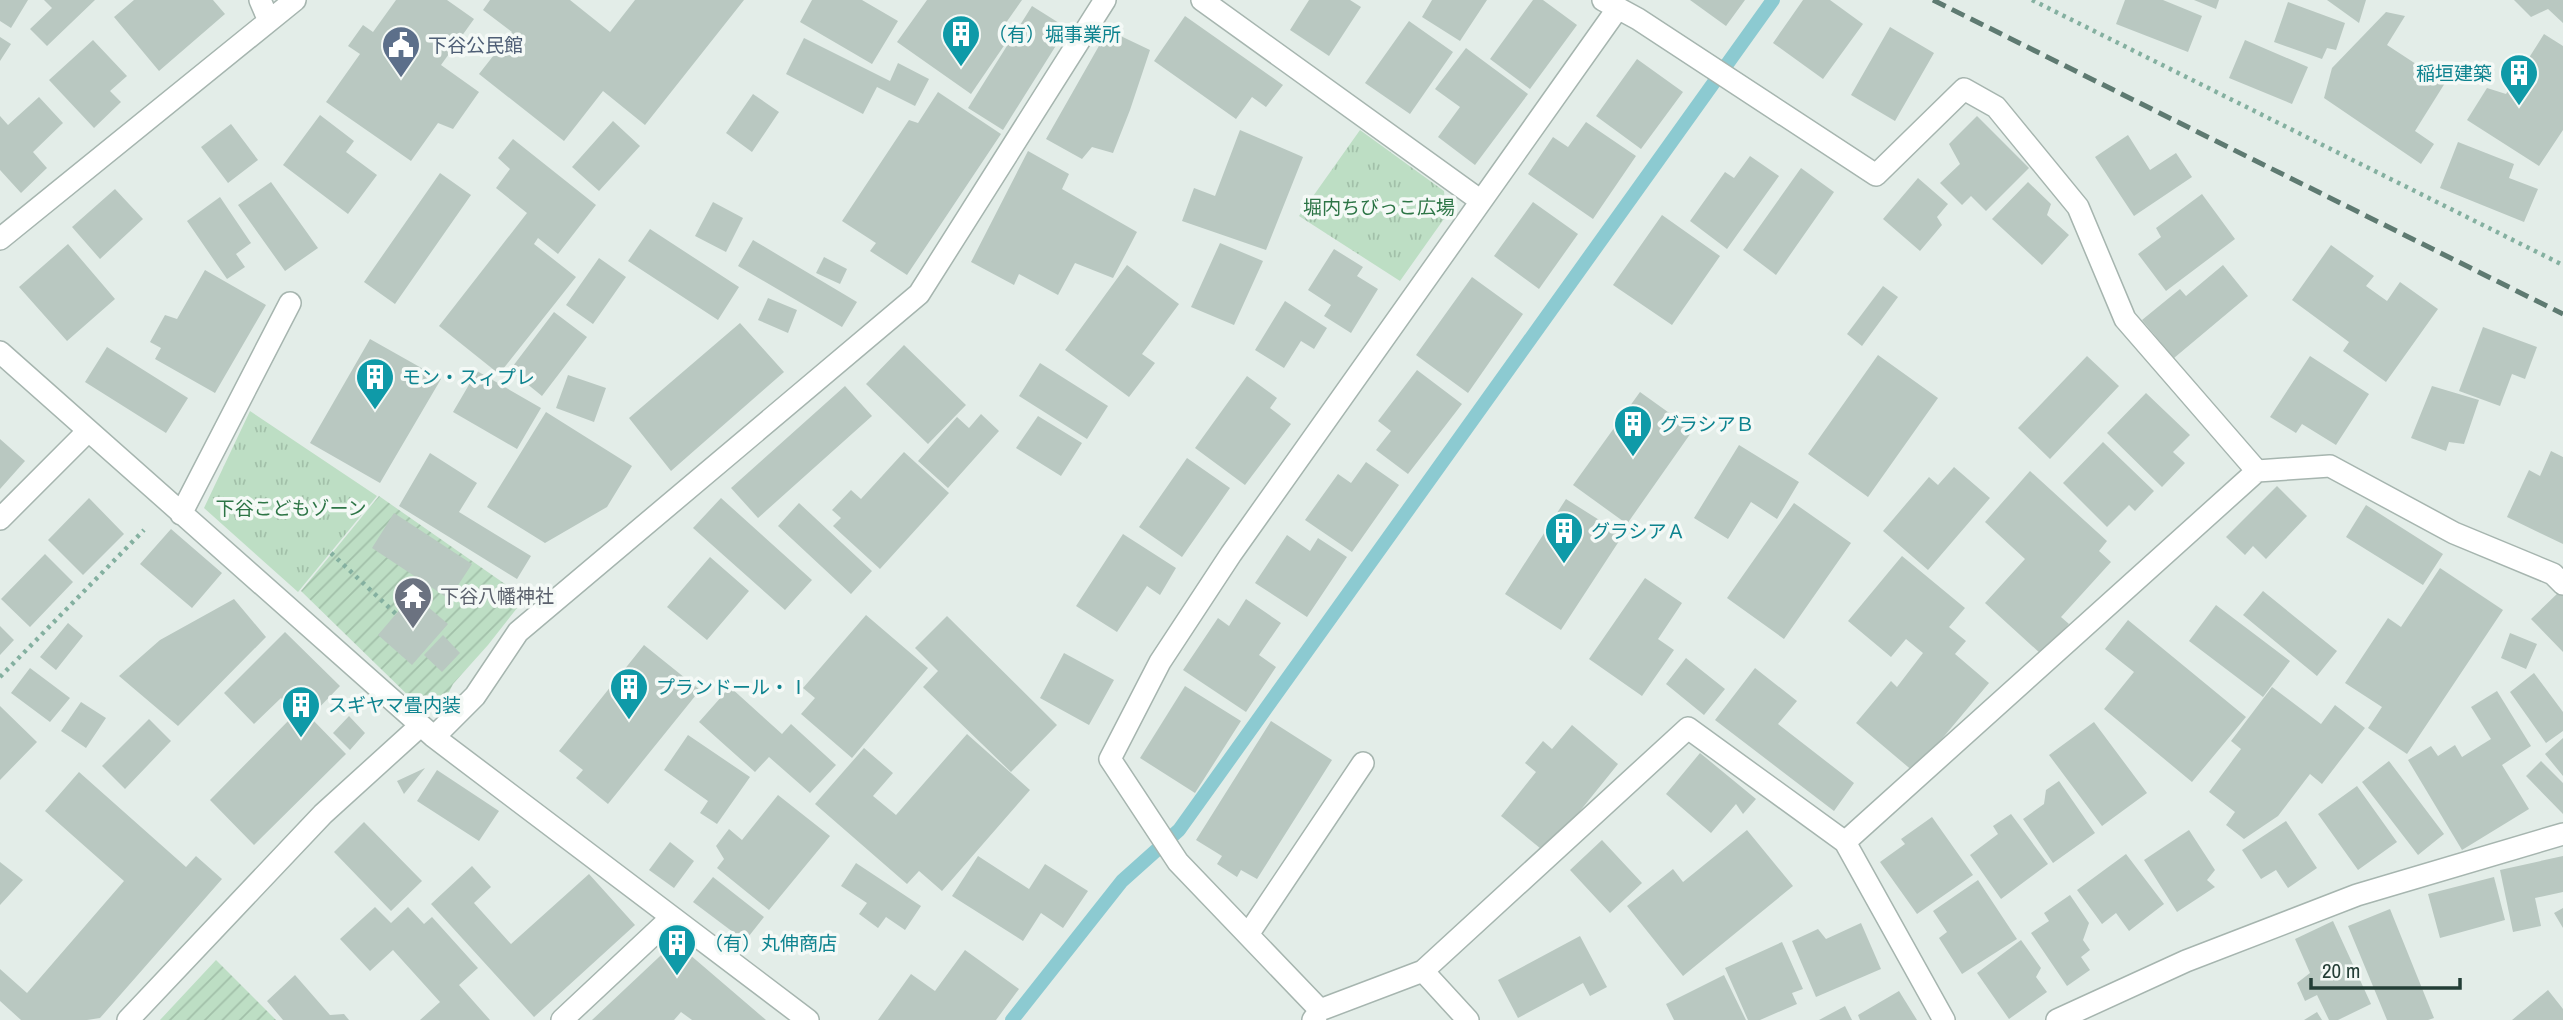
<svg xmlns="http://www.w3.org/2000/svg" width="2563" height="1020" viewBox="0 0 2563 1020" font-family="'Archivo Narrow','Noto Sans JP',sans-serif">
  <defs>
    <pattern id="park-tufts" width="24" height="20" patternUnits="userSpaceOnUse" patternTransform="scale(1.75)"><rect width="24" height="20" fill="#bddec4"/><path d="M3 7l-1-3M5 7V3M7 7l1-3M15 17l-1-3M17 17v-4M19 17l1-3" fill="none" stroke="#a2c0a9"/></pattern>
    <pattern id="garden-furrows" width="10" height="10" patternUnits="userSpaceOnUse" patternTransform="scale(1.75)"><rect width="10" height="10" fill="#bddec4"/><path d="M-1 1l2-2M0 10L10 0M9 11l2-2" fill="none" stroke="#a2c0a9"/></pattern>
  </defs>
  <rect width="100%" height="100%" fill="#e3ede8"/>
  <path fill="url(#park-tufts)" d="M1360,130L1444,191L1446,216L1400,281L1299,216Z
    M250,411L377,496L298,592L204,508Z"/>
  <path fill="url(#garden-furrows)" d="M379,496L525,598L488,645L453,684L444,702L419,706L301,591Z
    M216,960L276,1020H160Z"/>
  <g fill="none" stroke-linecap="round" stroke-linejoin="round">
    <path stroke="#8ccad1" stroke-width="14" d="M1012,1020L1122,881L1179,830L1773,0"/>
  </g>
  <path fill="#b9c8c1" d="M0,0H28L11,28L0,21Z
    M44,0H95L47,46L30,29L52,8Z
    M134,0H213L225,14L159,71L114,17Z
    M396,0H447L474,19L441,65L479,92L453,129L438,123L411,161L326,102L360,54L348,46L363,25L373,32Z
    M490,0H570L610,32L635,0H744L645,125L603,91L564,141L479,74L512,32L483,10Z
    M812,0H862L898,21L872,64L800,22Z
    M927,0H1022L1003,27L1012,34L971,94L897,42Z
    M1309,0H1350L1361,7L1329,56L1290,30Z
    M1432,0H1487L1460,41L1422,17Z
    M1533,0H1543L1577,25L1530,89L1490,59Z
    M1690,0H1745L1726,26Z
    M1803,0H1830L1863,24L1823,79L1773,43Z
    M2125,0H2163L2202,16L2188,52L2116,24Z
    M2194,0H2219L2216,9Z
    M2327,0H2366L2359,23Z
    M2514,0H2563V23L2548,9L2531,17Z
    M2288,2L2345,23L2336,50L2327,48L2322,59L2274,42Z
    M1032,6L1067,28L1003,130L968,108Z
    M2386,12L2405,16L2387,45L2445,83L2415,131L2434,144L2421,164L2324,98L2332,68Z
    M1185,16L1283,85L1266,107L1252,97L1236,119L1154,61Z
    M1409,21L1453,52L1410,114L1365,83Z
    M1890,27L1934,53L1895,121L1851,95Z
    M1108,30L1150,50L1130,110L1113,153L1092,147L1082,159L1046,139Z
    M2544,34L2563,46V130L2539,166L2467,120L2487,88L2506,94Z
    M0,37L11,44L0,61Z
    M804,38L890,81L898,63L929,79L915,106L877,87L863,114L786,74Z
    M93,40L127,76L110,91L121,102L94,128L49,80Z
    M2245,40L2308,67L2292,104L2229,78Z
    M1466,48L1528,94L1475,165L1438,137L1460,107L1435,89Z
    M1637,59L1683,92L1641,149L1596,116Z
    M938,92L1001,134L907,275L870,251L876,243L842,221L909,120L918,123Z
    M753,94L779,112L752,152L726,133Z
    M39,97L63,123L33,152L47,168L21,193L0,170V116L8,125Z
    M320,115L354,141L346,152L377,175L348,214L283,165Z
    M1977,116L2029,168L1986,211L1971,196L1962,205L1940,183L1960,164L1949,144Z
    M613,121L640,146L599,191L572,167Z
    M1586,122L1636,156L1593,219L1528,174L1553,137L1568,147Z
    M231,124L258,160L228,183L201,147Z
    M1240,130L1303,157L1266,250L1182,221L1194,188L1215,196Z
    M2128,135L2150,170L2176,153L2192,177L2134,216L2095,157Z
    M513,139L596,205L558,254L538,238L534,244L576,277L499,374L439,326L527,213L496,188L510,169L498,158Z
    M2458,142L2514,164L2509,178L2538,189L2524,222L2440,188Z
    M1028,151L1069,174L1062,189L1137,232L1113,278L1075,263L1058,295L1019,274L1014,285L971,262Z
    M1750,156L1779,176L1727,249L1690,221L1725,172L1734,178Z
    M1801,168L1834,192L1776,275L1743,250Z
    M440,173L471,195L395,304L364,282Z
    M1918,178L1948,204L1937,217L1942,225L1920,251L1883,219Z
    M271,182L318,248L285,271L238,205Z
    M2028,182L2051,204L2047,215L2069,235L2042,265L1992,219Z
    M115,189L143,219L100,259L72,227Z
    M2202,194L2235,239L2166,291L2138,254L2161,237L2156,228Z
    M220,197L251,243L236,254L245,267L227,279L187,221Z
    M713,202L743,218L726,252L695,236Z
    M1533,202L1578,234L1539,289L1494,256Z
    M1662,215L1720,256L1672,325L1613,285Z
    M650,229L739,287L718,320L628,261Z
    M753,240L857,302L842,327L738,266Z
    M1220,243L1263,261L1234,325L1191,307Z
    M68,244L115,299L67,341L19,287Z
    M2331,245L2374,276L2366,286L2387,301L2400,282L2438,309L2386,382L2343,351L2349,342L2292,300Z
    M1334,249L1363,267L1357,276L1378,289L1351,333L1324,316L1331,305L1308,290Z
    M824,257L847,269L840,284L816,273Z
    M599,258L626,277L593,324L566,305Z
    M1127,265L1179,304L1142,354L1155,363L1129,397L1065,350Z
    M2223,265L2248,296L2174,358L2142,320L2180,289L2186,296Z
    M205,270L266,305L215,393L155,359L161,348L150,342L165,315L177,319Z
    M1472,277L1523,314L1468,393L1416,355Z
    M1883,286L1898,297L1862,346L1847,334Z
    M768,298L797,310L788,333L758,320Z
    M1285,301L1327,328L1314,349L1301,341L1284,368L1255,350Z
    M554,312L587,337L542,396L510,370Z
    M740,323L784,372L671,471L629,418Z
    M2483,327L2537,347L2525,379L2512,374L2500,406L2459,391Z
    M370,339L441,379L380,483L310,443Z
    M904,345L966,405L928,444L866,384Z
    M107,347L188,398L166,433L85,382Z
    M1878,355L1938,398L1868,497L1808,454Z
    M2087,356L2119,386L2050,459L2018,428Z
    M2310,356L2369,394L2336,445L2302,424L2296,433L2270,417Z
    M1040,363L1108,406L1087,439L1019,396Z
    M1417,370L1462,404L1408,474L1376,450L1391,431L1378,421Z
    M477,371L541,408L517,449L453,412Z
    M568,375L606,388L594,422L556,408Z
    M1247,376L1277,398L1270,408L1291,424L1245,485L1195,448Z
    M845,386L872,416L758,518L731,488Z
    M2432,386L2479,400L2464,444L2449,442L2446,451L2411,438Z
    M1640,392L1693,430L1627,524L1573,485Z
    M2146,393L2190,435L2173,452L2185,463L2162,487L2107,433Z
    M546,412L632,466L607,507L545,543L487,507Z
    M981,414L999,431L948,488L918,461L957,417L969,428Z
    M1038,416L1082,443L1061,476L1016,448Z
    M0,439L25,461L0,489Z
    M2103,442L2154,491L2135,511L2129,505L2107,527L2063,483Z
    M1739,445L1799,482L1777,519L1751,502L1728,539L1694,518Z
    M2551,451L2563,457V544L2507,517L2529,470L2540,476Z
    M904,452L949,493L880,569L833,526L841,518L832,510L851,490L861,499Z
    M430,453L477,483L459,512L531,556L517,579L399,506Z
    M1187,458L1230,488L1182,557L1139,527Z
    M1366,462L1399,485L1352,552L1305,520L1338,474L1351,483Z
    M1954,467L1990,498L1928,570L1883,531L1929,477L1938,485Z
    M2030,471L2107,541L2099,551L2111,562L2061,617L2069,624L2041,654L1985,603L2025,559L1985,522Z
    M2277,486L2307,516L2266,559L2253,546L2245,555L2226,537Z
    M89,498L124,534L83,575L48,540Z
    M721,498L812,580L785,610L693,528Z
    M1566,499L1623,535L1561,630L1505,594Z
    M799,503L872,571L851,594L778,526Z
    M1794,503L1851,543L1784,639L1727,598Z
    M2366,505L2443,554L2423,585L2346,537Z
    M394,513L472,564L449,599L372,548Z
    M171,529L222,573L192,608L140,564Z
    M1123,534L1176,568L1160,595L1147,586L1117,632L1076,606Z
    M1287,535L1310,551L1318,538L1347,557L1307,617L1255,583Z
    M45,554L73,582L30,627L1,599Z
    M1902,556L1965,608L1949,627L1966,641L1955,654L1989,683L1914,772L1856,723L1891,681L1897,687L1923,653L1906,639L1891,657L1848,621Z
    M710,557L749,591L707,640L667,607Z
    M2440,568L2503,610L2407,754L2368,728L2382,707L2345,683L2388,618L2401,627Z
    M1645,578L1682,603L1658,639L1674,650L1642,696L1589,659Z
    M2263,591L2337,651L2317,676L2243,615Z
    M2559,592L2563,596V652L2531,619Z
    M413,594L448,624L412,665L378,635Z
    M234,599L266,637L178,726L119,676L160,640Z
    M1246,599L1281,623L1259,655L1276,667L1246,712L1183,670L1218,618L1229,626Z
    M2216,605L2290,661L2263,697L2189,641Z
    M866,615L928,668L852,758L801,714L815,698L803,688Z
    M947,616L1057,725L1011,772L923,687L938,671L915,648Z
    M2128,620L2246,717L2192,782L2104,709L2134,672L2105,649Z
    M68,623L83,636L56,670L40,657Z
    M0,626L14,640L0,655Z
    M285,632L340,686L310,717L346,754L254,845L210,800L296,713L281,698L254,724L224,693Z
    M2510,633L2537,644L2526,669L2501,658Z
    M443,635L460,653L442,672L424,655Z
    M644,645L700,690L608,804L576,778L583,770L559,751Z
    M1064,653L1114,680L1089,725L1040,698Z
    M1686,658L1725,689L1704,715L1666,684Z
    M30,668L70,698L50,722L11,693Z
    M1755,668L1797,701L1778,724L1854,783L1834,811L1715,720Z
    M2534,673L2563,712V731L2546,743L2510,692Z
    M1185,686L1241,721L1195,793L1140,758Z
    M730,687L782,734L791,724L836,765L810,793L769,757L755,772L699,722Z
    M2272,687L2321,724L2335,705L2365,728L2322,784L2310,774L2278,816L2244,839L2226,825L2235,812L2209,792L2241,749L2231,741Z
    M2497,691L2531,746L2502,765L2529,809L2462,850L2408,760L2431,746L2438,756L2455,745L2462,757L2491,739L2471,707Z
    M81,702L106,718L86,748L61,731Z
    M0,706L37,742L0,780Z
    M349,716L365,733L350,750L333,733Z
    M149,719L171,741L125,789L102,766Z
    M1271,721L1332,760L1257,879L1241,870L1237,877L1217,864L1222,856L1196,840Z
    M2094,722L2147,793L2102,826L2049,755Z
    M1572,725L1618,764L1546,853L1501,816L1536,772L1525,763L1543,741L1552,749Z
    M967,734L1030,790L942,891L919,871L907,884L815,804L864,748L893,773L873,796L896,815Z
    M688,735L750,777L717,824L700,813L708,801L664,770Z
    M2563,738V776L2545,754Z
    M1700,753L1756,799L1743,814L1736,804L1711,833L1666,794Z
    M2389,761L2444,834L2418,855L2362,782Z
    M2541,761L2563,783V814L2526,776Z
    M425,768L404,794L397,781Z
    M437,770L499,811L479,841L417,801Z
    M79,772L186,867L196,856L222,879L100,1018L87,1020H21L0,1001V969L27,993L124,881L45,811Z
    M2059,781L2095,833L2053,863L2023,819L2044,804L2046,790Z
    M2357,786L2397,842L2358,870L2318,814Z
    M778,795L830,836L769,910L717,868L724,859L716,846L729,829L742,840Z
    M2011,814L2048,864L2001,899L1970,855L1998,834L1993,826Z
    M1932,817L1973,875L1917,914L1880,862L1905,844L1901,839Z
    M2286,821L2317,868L2288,888L2276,870L2261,879L2242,850Z
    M364,822L422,881L391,911L334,852Z
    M1747,830L1793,886L1683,976L1627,906L1673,869L1683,882Z
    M2189,830L2215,870L2207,880L2215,887L2177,912L2144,860Z
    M1602,840L1642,883L1610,913L1570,870Z
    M670,842L694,861L674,888L649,870Z
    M2126,854L2164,904L2129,931L2116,913L2102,924L2077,890Z
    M978,856L1029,889L1045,864L1088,891L1063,928L1041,913L1023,941L952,896Z
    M2563,856V892L2535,898L2541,926L2513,932L2500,870Z
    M0,862L23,880L0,905Z
    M856,863L921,906L905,930L886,917L878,928L859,914L867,903L841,886Z
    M472,866L491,887L474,903L511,944L589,874L635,925L534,1017L431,904Z
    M713,877L764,917L745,941L693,902Z
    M2494,877L2505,920L2440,938L2428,894Z
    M1978,880L2017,939L1962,974L1939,938L1947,932L1933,911Z
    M2070,895L2089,923L2083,940L2090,950L2081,957L2090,970L2067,986L2031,933L2049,921L2044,913Z
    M375,907L391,923L408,907L424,924L432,917L478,968L459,985L490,1020H420L440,1002L393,950L370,971L340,939Z
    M2563,908V928L2554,913Z
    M2390,909L2434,1018L2428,1020H2387L2348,926Z
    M2333,921L2371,1004L2338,1020H2329L2317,995L2305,1001L2297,983L2310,973L2295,939Z
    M1861,923L1881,969L1816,997L1792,941L1818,929L1826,939Z
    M1580,936L1607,987L1590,996L1583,983L1518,1018L1498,980Z
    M2021,940L2041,968L2036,977L2047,992L2009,1019L1977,973Z
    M675,942L766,1020H692L681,1012L674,1020H592Z
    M1782,942L1803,989L1792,993L1797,1004L1760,1020H1748L1725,968Z
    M965,950L1019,989L996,1020H878L911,974L935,991Z
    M295,975L330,1015L344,1014L349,1020H283L267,1001Z
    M1724,975L1746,1020H1674L1666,1004Z
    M2548,990L2563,1009V1020H2512Z
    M1899,991L1917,1020H1860L1858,1015Z
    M1845,1006L1852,1020H1819Z
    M2317,1012L2322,1020H2304Z"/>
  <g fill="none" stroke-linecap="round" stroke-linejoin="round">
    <defs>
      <path id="minor" d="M260,0L269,21
        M1202,0L1481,201
        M1603,0L1638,19L1876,175L1964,89L1996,107L2078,207L2125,319L2257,471L2330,466L2454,533L2553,574L2563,584
        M0,239L295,0
        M0,352L434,737L808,1020
        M181,514L290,303
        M0,519L88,431
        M434,737L475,696L518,632L919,294L1105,0
        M1845,842L1944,1020
        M1249,933L1363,763
        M1423,971L1468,1020
        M1320,1010L1423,971L1688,728L1845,842L2257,471
        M128,1020L323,814L420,726
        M562,1020L671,918
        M1313,1020L1320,1010L1178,862L1110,759L1160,662L1231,554L1618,8
        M2057,1020L2186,961L2357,895L2563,834"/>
    </defs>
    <use href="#minor" stroke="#a6b5af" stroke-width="24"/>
    <path stroke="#84b0a0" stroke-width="4.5" stroke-dasharray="3.5 5" stroke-linecap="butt" d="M2032,0L2563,265
      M331,553L396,614
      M0,677L144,530"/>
    <use href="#minor" stroke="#fff" stroke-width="21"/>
    <path stroke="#5e7a71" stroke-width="5" stroke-dasharray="14 7" stroke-linecap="butt" d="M1933,0L2563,314"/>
  </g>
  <defs>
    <symbol id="building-pin" viewBox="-11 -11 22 30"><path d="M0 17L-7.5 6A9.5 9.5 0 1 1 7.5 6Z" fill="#0f9aa8" stroke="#f4f9f6"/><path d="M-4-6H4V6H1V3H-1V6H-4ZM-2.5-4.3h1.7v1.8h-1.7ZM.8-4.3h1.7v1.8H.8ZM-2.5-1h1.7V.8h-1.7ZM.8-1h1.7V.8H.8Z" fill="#fff"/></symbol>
    <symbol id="civic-pin" viewBox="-11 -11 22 30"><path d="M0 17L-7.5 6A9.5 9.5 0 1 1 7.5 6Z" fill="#5c6f8a" stroke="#f4f9f6"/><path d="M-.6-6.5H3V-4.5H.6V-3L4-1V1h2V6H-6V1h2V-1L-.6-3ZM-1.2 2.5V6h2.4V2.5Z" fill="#fff"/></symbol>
    <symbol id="temple-pin" viewBox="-11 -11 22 30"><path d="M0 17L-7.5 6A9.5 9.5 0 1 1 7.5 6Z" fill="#6b7280" stroke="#f4f9f6"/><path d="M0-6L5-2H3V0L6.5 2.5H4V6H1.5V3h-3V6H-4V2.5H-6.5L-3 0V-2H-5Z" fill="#fff"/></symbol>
  </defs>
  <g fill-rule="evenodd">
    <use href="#building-pin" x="939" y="12" width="44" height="60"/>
    <use href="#civic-pin" x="379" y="23" width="44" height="60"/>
    <use href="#building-pin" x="2497" y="51" width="44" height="60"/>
    <use href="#building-pin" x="353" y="355" width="44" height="60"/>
    <use href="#building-pin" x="1611" y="402" width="44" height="60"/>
    <use href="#building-pin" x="1542" y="509" width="44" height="60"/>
    <use href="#temple-pin" x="391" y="574" width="44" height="60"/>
    <use href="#building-pin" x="607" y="665" width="44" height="60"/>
    <use href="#building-pin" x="279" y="683" width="44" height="60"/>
    <use href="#building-pin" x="655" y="921" width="44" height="60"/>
  </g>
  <g text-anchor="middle" stroke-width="7" stroke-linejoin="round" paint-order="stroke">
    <g font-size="19" fill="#0d838f" stroke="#f4f9f6" text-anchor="start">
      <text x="988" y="41">（有）堀事業所</text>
      <text x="2492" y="80" text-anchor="end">稲垣建築</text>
      <text x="402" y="384">モン・スィプレ</text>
      <text x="1660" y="431">グラシアＢ</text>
      <text x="1591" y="538">グラシアＡ</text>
      <text x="656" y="694">プランドール・Ⅰ</text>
      <text x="328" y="712">スギヤマ畳内装</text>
      <text x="704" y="950">（有）丸伸商店</text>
    </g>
    <g font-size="19" fill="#4e5e75" stroke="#f4f9f6" text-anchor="start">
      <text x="428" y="52">下谷公民館</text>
    </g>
    <g font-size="19" fill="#2d7546" stroke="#f4f9f6">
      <text x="1379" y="214">堀内ちびっこ広場</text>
      <text x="291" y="515">下谷こどもゾーン</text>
    </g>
    <g font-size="19" fill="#5b616d" stroke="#f4f9f6" text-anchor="start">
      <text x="440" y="603">下谷八幡神社</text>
    </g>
  </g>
  <path d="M2311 978v10h149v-10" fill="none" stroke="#233e36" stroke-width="3.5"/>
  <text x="2322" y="978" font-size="21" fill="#233e36" stroke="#f4f9f6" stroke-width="5" paint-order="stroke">20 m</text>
</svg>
